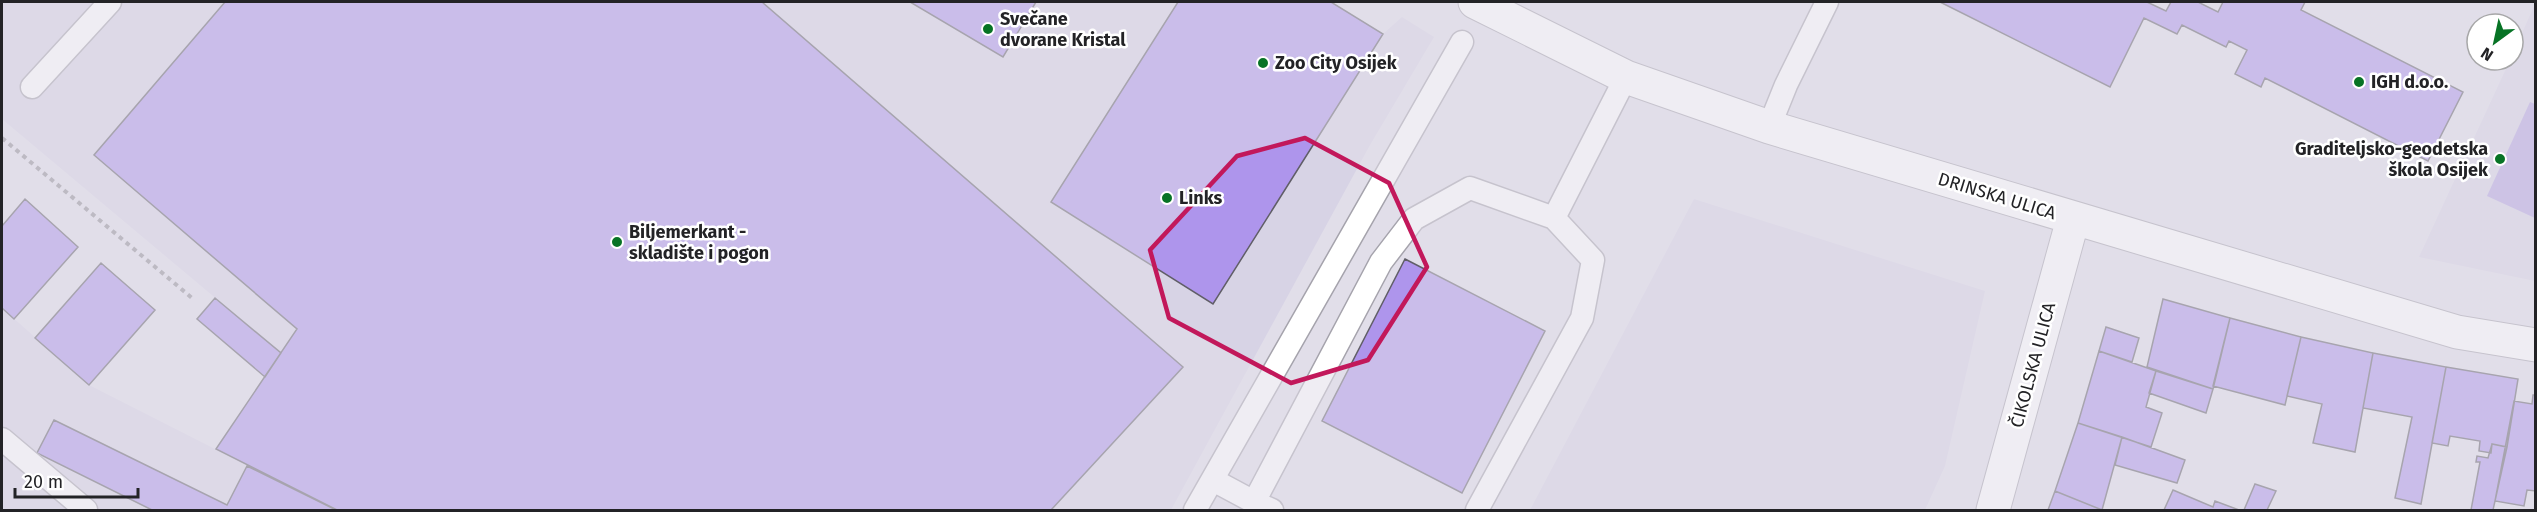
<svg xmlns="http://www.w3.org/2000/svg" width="2537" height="512" viewBox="0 0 2537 512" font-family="'Fira Sans',sans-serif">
  <rect width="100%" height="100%" fill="#e1dee9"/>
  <path fill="#d7d3e5" d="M2,2H1331L1383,34L1402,17L1434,37L1370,145L1171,510H2V308L89,385L215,449L281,353L2,119Z
    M2535,4V281L2419,257L2510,60H2513V53Z
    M1694,199L1985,291L1945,466L1925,510H1530Z"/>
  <path fill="#b3a3e0" d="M2530,102L2535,104V218L2487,196Z"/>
  <path fill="#ae95ec" stroke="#605e67" stroke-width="1.5" d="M225,2H762L1183,367L1051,510H337L216,449L297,329L94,155Z
    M910,2H1036L1003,57Z
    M1178,2H1331L1383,34L1213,304L1051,202Z
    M1940,2H2147L2166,11L2171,2H2198L2218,12L2223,2H2305L2301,10L2463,92L2428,161L2265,78L2261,87L2235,74L2247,50L2229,41L2226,47L2182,25L2177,34L2144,18L2110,87Z
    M25,199L78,247L14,319L2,308V226Z
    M1405,259L1545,331L1462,493L1322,421Z
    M101,263L155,310L89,385L35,338Z
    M215,298L281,353L265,377L197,319Z
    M2163,299L2230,318L2213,389L2147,367Z
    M2230,318L2301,337L2285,405L2213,386Z
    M2106,327L2139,338L2132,362L2099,351Z
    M2301,337L2373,353L2355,452L2313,443L2322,404L2287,396Z
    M2099,351L2156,371L2146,407L2162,413L2151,447L2078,423Z
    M2373,353L2446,367L2421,504L2395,498L2412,417L2363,408Z
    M2446,367L2518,379L2507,447L2492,444L2491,453L2479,451L2480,441L2450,436L2448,446L2432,443Z
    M2156,371L2213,389L2206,413L2149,393Z
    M2533,395H2536V491L2527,490L2524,506L2495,501L2514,401L2532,404Z
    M54,420L227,505L247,466L336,510H152L37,453Z
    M2078,423L2122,437L2102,510L2055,491Z
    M2122,437L2185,460L2177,483L2115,465Z
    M2492,444L2507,447L2493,510H2471L2480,462H2476L2477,456L2488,458Z
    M2255,484L2276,491L2267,510H2244Z
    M2173,490L2213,507L2215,501L2239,510H2164Z
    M2055,491L2102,510H2048Z"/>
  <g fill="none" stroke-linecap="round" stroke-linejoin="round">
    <defs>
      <path id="lane" d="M32,87L110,2
        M1769,127L1786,85L1827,2
        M1554,218L1626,77
        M2,439L86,510
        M1213,480L1254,502
        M1195,510L1462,42
        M1272,510L1254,502L1381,262L1414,219L1470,188L1554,218L1593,260L1582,318L1477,510"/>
      <path id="street" d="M1475,2L1626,77L1769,127L2457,332L2536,345
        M1993,510L2073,219"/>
    </defs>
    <use href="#lane" stroke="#a5a3ac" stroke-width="25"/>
    <use href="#street" stroke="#a5a3ac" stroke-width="35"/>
    <path stroke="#908f96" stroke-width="4" stroke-dasharray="4.5 4.5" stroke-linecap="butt" d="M2,138L192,298"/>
    <use href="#lane" stroke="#fff" stroke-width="22"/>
    <use href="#street" stroke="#fff" stroke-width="33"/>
  </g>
  <path d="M0 0H2537V512H0ZM1305,138L1389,183L1427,267L1368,360L1291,383L1169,318L1150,250L1237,156Z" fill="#e1dee9" fill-opacity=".55" fill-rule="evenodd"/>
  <path fill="none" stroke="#c2185b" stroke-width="4.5" stroke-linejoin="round" d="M1305,138L1389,183L1427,267L1368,360L1291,383L1169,318L1150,250L1237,156Z"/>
  <g fill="#077325" stroke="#fff" stroke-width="2">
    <circle cx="988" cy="29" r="6"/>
    <circle cx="1263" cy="63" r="6"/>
    <circle cx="2359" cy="82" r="6"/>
    <circle cx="2500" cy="159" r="6"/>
    <circle cx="1167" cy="198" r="6"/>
    <circle cx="617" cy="242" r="6"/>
  </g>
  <g text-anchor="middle" stroke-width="5" stroke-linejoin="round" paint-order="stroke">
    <g font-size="18" font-weight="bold" fill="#232326" stroke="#fff" text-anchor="start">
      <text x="1000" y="25">Svečane<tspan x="1000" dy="21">dvorane Kristal</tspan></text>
      <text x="1275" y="69">Zoo City Osijek</text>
      <text x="2371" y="88">IGH d.o.o.</text>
      <text x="2488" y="155" text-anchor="end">Graditeljsko-geodetska<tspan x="2488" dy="21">škola Osijek</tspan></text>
      <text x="1179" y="204">Links</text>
      <text x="629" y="238">Biljemerkant -<tspan x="629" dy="21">skladište i pogon</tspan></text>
    </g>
    <g font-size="18" fill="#232326" stroke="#fff">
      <text transform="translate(1997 196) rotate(17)" y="6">DRINSKA ULICA</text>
      <text transform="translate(2033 365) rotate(-75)" y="6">ČIKOLSKA ULICA</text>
    </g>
  </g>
  <rect width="2537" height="512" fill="none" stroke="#232326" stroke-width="6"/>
  <g transform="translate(2495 42) rotate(213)"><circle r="28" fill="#ffffff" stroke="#a7a7a8" stroke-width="1.5"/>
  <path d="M0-4.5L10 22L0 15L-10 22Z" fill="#077325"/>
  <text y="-9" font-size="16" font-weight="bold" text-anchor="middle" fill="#232326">N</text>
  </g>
  <path d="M15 488v9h123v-9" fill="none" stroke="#232326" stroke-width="3"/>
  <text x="24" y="488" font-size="18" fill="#232326" stroke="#ffffff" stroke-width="4.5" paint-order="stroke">20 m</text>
</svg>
